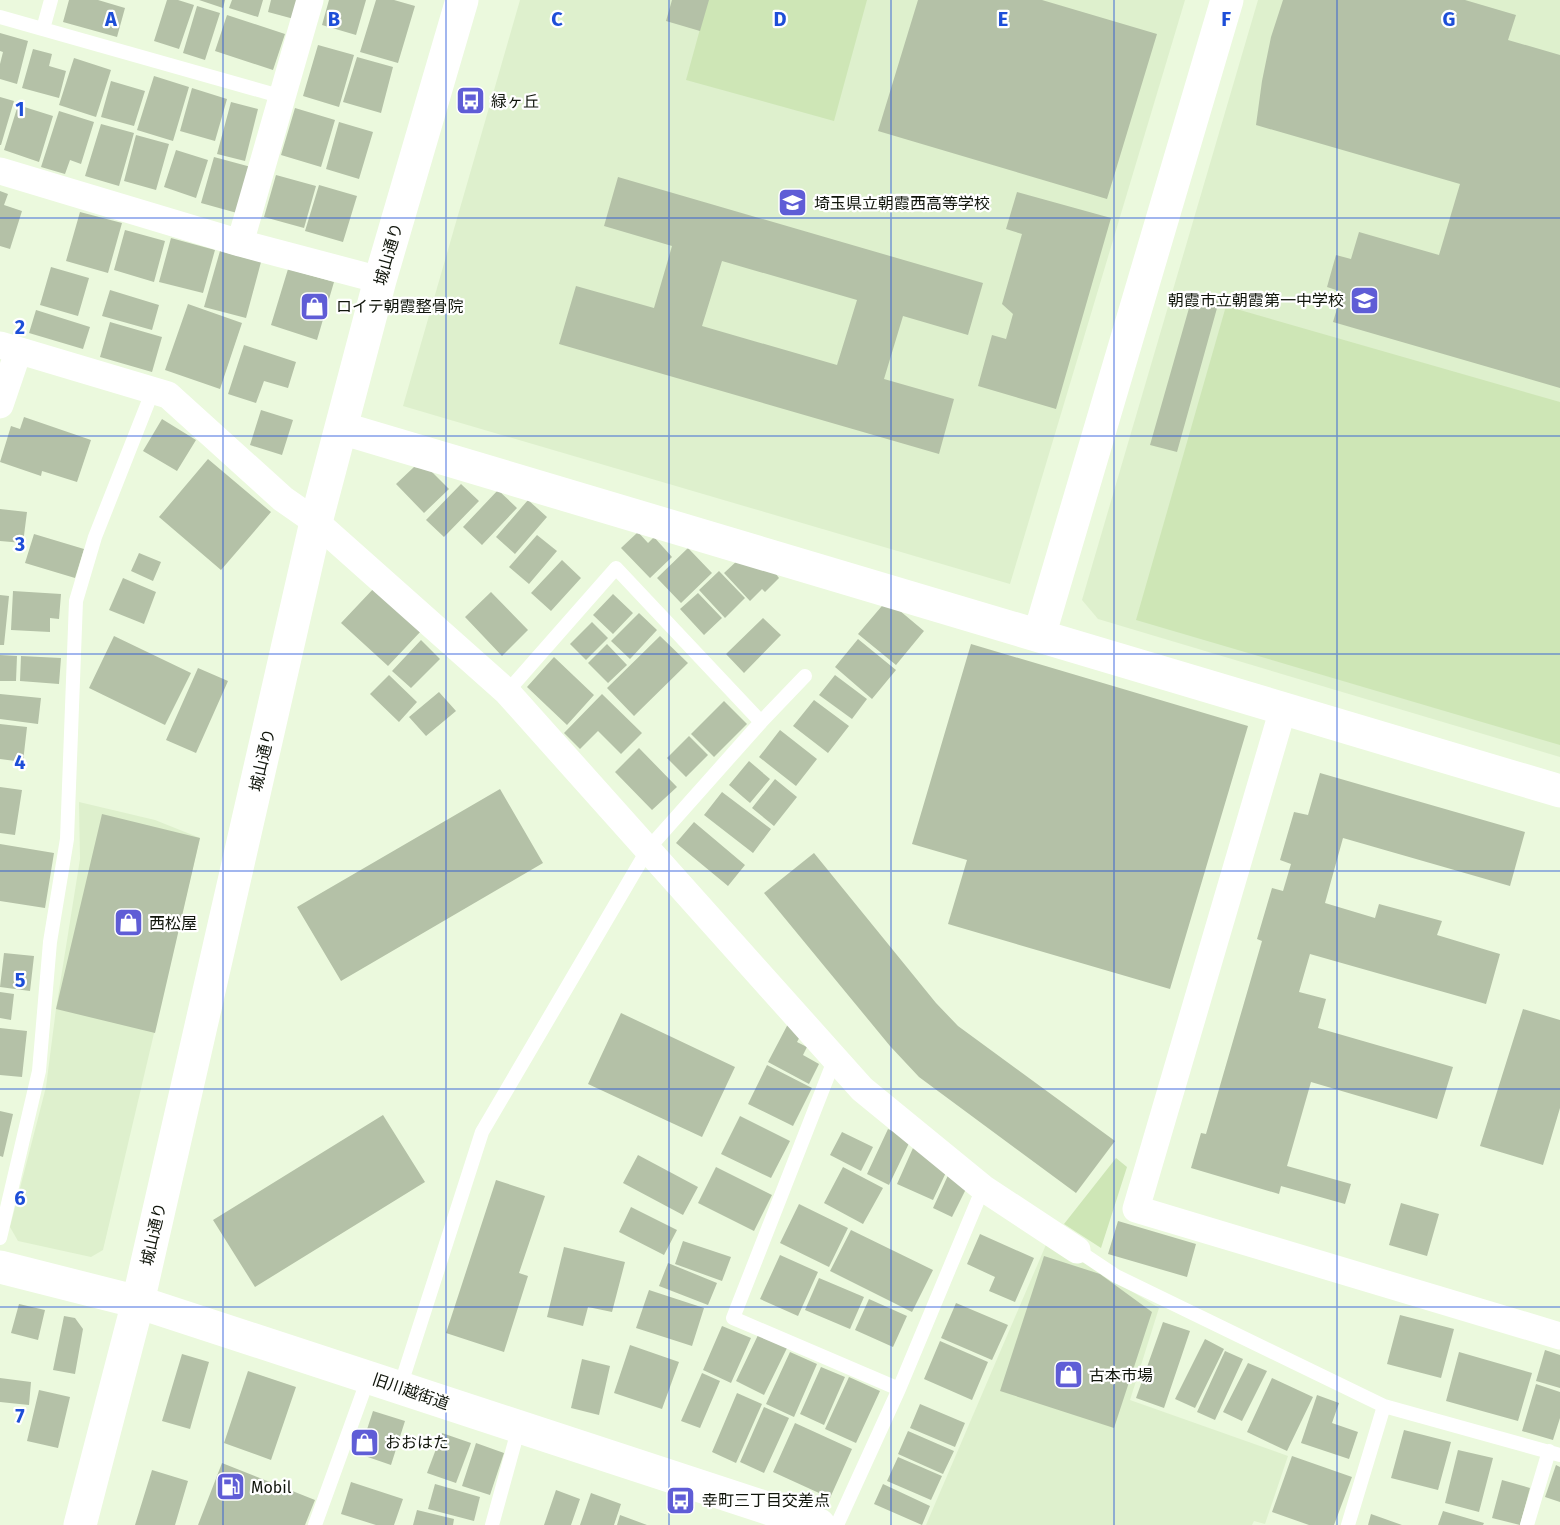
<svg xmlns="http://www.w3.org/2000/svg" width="1560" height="1525" viewBox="0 0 1560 1525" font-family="'Fira Sans','Noto Sans JP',sans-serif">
  <rect width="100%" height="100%" fill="#ebf9dd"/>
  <path fill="#def0cd" d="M520,0H1185L1010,584L403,406Z
    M1258,0H1560V757L1098,619L1082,600Z
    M79,802L155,820L200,838L103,1250L91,1257L18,1241L10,1227L46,1087L56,1009L80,859Z
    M1048,1240L1159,1308L1130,1400L1288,1456L1265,1524L1254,1521L1252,1525H926Z"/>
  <path fill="#cee6b6" d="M708,0H867L834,121L686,80Z
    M1226,306L1560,402V745L1136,620Z
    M1116,1158L1127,1167L1101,1248L1064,1224Z"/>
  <path fill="#b4c1a7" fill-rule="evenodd" d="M69,0H98L125,8L117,37L63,22Z
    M167,0H178L194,5L179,49L154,41Z
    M199,0H225L223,8Z
    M232,0H263L258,17L229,8Z
    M271,0H299L294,19L268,12Z
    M329,0H366L356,35L322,25Z
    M376,0H394L415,6L398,63L360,52Z
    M672,0H709L700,31L666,21Z
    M918,0H1042L1157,34L1107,199L878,131Z
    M1283,0H1465L1516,15L1508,40L1560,55V388L1333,322L1342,292L1327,287L1336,255L1351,259L1359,232L1439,255L1460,184L1256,125L1262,81L1271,37Z
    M197,6L220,13L205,60L183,53Z
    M227,15L285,34L273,70L215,51Z
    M0,33L28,41L17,84L0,79V64L3,52L0,51Z
    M318,45L354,55L339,107L303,96Z
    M33,49L52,54L49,66L66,71L59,98L22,88Z
    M357,57L393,67L381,113L343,102Z
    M74,58L111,70L96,117L59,105Z
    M154,76L189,87L173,141L137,130Z
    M111,81L145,91L134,126L101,117Z
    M192,88L227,99L215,141L180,131Z
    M0,97L14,101L1,145H0Z
    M231,102L258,109L245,161L217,154Z
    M18,105L53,116L39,162L4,150Z
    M295,108L335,120L321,167L281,155Z
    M59,111L94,122L81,164L70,160L65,174L41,167Z
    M339,122L373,132L359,179L326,169Z
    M101,124L134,133L119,186L85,176Z
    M136,135L169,144L156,190L124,181Z
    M176,150L208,160L196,198L164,187Z
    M214,157L251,167L237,213L201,203Z
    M276,175L316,186L304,228L264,217Z
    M618,177L983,283L968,335L903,316L884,379L954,399L939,454L559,344L576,286L654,308L672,246L604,226ZM722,261L857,300L837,365L702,326Z
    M319,185L357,196L343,242L305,231Z
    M0,191L8,194L4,205L22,211L10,249L0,246Z
    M1017,192L1111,218L1056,409L978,386L992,335L1006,339L1013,314L1002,304L1022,234L1006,229Z
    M80,212L122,223L108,273L66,261Z
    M125,230L165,241L154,282L114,270Z
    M171,238L215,250L203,293L159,282Z
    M220,251L261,262L246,318L204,307Z
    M51,267L89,278L78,316L40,305Z
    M288,269L334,282L317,340L271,325Z
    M110,290L159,305L152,330L102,316Z
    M1193,294L1219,301L1177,452L1150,445Z
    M188,304L242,323L220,389L165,370Z
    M36,310L90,327L83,349L29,333Z
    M110,322L162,337L152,372L100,357Z
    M244,345L296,362L288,388L264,381L256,403L228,394Z
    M261,410L293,420L282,455L250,445Z
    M24,417L91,440L77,482L42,471L41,476L0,462L11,426L20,429Z
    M162,419L196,440L177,471L143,451Z
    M208,459L271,512L221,570L159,517Z
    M414,467L429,469L449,489L424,513L396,484Z
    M461,484L479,501L444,537L426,520Z
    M498,490L517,508L482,545L463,527Z
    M528,500L547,517L515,554L496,537Z
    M0,509L27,512L23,543L0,541Z
    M638,532L648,543L654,537L672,557L650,578L621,548Z
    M34,534L84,549L75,578L25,563Z
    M537,535L557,551L529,584L509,567Z
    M688,548L712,573L681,603L657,578Z
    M139,553L161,562L153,581L131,571Z
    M739,559L773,570L779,578L765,592L762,589L750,601L724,573Z
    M562,560L581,578L551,611L531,593Z
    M719,571L745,598L725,618L699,590Z
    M123,578L156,592L144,624L109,610Z
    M375,587L422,630L388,666L341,623Z
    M13,591L61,594L59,619L50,618V632L11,630Z
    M491,592L528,630L502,656L465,617Z
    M698,593L722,618L704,635L680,609Z
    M613,594L633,613L613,634L593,615Z
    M0,595L9,596L4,645H0Z
    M887,600L924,631L896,665L858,634Z
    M639,613L657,630L630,659L611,641Z
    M763,618L781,635L744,673L726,654Z
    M592,622L608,638L586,660L570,644Z
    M114,636L191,673L165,725L89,688Z
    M660,636L688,663L634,716L607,688Z
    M858,639L896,670L872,699L835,667Z
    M421,640L440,659L411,688L392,671Z
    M607,644L627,665L608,683L588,663Z
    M971,644L1248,726L1170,989L948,924L967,860L912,844Z
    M0,655L17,656L16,681H0Z
    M21,656L61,658L59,684L20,681Z
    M554,657L594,695L567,725L527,687Z
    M198,668L228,681L196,753L166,740Z
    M389,675L417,702L399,722L370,694Z
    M835,675L867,699L852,719L819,695Z
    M439,692L456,711L426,736L409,717Z
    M0,694L41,698L38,724L0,719Z
    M602,694L642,733L621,754L598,731L580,749L564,733Z
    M814,700L849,726L828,753L793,726Z
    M724,701L747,724L714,757L691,734Z
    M0,724L27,727L23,762L0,759Z
    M780,730L817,759L796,786L759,757Z
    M689,736L708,755L686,777L667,758Z
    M639,748L677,787L652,810L615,772Z
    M749,761L770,779L750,803L729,785Z
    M1320,773L1525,832L1510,886L1343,838L1325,903L1375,918L1379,904L1442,921L1437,935L1500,954L1486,1004L1310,954L1299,992L1326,999L1318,1028L1453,1067L1437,1119L1311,1082L1287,1166L1351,1184L1345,1204L1281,1186L1279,1194L1191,1168L1201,1133L1206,1134L1262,941L1257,939L1272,888L1283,891L1291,864L1280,860L1294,812L1308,815Z
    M775,779L797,797L774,826L752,808Z
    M0,787L22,790L15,835L0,833Z
    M500,789L543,863L341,981L297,907Z
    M722,792L771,829L753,853L704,815Z
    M102,814L200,838L155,1033L56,1009Z
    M694,822L745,865L728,886L676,843Z
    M0,844L54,853L45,908L0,901Z
    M814,853L936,1003L958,1026L1115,1141L1076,1193L919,1077L890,1046L764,893Z
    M4,953L34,956L30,991L0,987Z
    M0,992L14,994L11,1020L0,1018Z
    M1523,1009L1560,1020V1108L1543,1165L1480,1146Z
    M621,1013L735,1067L702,1137L588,1084Z
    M788,1024L803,1031L797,1042L807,1047L803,1055L819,1064L809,1084L768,1062Z
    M0,1028L27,1031L22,1077L0,1075Z
    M767,1065L812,1088L793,1126L748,1104Z
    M0,1111L13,1114L3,1157L0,1156Z
    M383,1115L425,1182L255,1287L213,1220Z
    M740,1116L790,1141L771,1178L721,1154Z
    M888,1129L911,1139L889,1185L867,1174Z
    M842,1132L873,1147L861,1171L830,1155Z
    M913,1148L950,1164L933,1200L897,1184Z
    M638,1155L698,1187L683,1215L623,1183Z
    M716,1167L772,1195L754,1231L698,1203Z
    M843,1167L883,1188L863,1224L824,1203Z
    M950,1171L970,1181L952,1217L933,1208Z
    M496,1180L545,1196L519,1273L528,1276L504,1352L446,1333Z
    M1401,1203L1439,1214L1427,1256L1389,1245Z
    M799,1204L848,1228L829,1267L780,1243Z
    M631,1207L677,1230L664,1255L619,1232Z
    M1118,1221L1196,1244L1187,1277L1108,1254Z
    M851,1230L933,1270L912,1312L830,1271Z
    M980,1234L1034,1258L1015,1302L989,1291L995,1277L967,1264Z
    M683,1241L731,1257L722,1281L675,1264Z
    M564,1247L625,1262L612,1312L588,1307L583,1326L547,1317Z
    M780,1255L818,1272L798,1316L760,1299Z
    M1044,1256L1100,1274L1152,1312L1114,1428L1000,1391Z
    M668,1263L717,1283L708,1305L659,1286Z
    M819,1278L864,1297L850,1329L805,1310Z
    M649,1290L704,1308L692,1346L636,1328Z
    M869,1299L907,1316L893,1347L855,1330Z
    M956,1303L1008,1325L992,1360L941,1338Z
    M19,1304L45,1310L38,1340L11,1333Z
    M1400,1315L1454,1329L1441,1378L1387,1364Z
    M64,1316L75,1318L83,1329L75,1374L53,1370Z
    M1163,1322L1190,1331L1164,1408L1136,1398Z
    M722,1326L751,1338L731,1383L703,1370Z
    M759,1333L788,1346L764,1395L736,1381Z
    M1205,1339L1224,1349L1195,1408L1175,1399Z
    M940,1341L988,1362L972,1400L924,1379Z
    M630,1345L679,1362L662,1409L614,1393Z
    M1545,1350L1560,1355V1388L1536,1381Z
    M1225,1351L1243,1359L1215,1420L1197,1412Z
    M790,1352L817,1364L794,1417L766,1404Z
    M1459,1352L1532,1373L1518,1421L1446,1401Z
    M182,1354L209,1362L190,1429L162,1421Z
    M582,1359L610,1366L599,1415L571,1408Z
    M1248,1363L1267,1371L1242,1421L1223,1412Z
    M821,1367L845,1377L824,1425L800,1414Z
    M248,1371L296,1387L271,1460L224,1443Z
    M702,1373L720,1381L700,1428L681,1421Z
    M849,1377L880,1391L856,1443L825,1429Z
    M0,1378L31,1382L29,1405L0,1402Z
    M1272,1378L1313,1397L1287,1451L1247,1432Z
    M1536,1384L1560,1392V1418L1553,1440L1522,1431Z
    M39,1390L70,1397L58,1448L27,1441Z
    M737,1393L762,1404L736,1463L712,1452Z
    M1317,1395L1339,1403L1332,1423L1358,1432L1349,1459L1301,1443Z
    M920,1404L965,1423L955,1447L910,1428Z
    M764,1407L789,1418L764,1473L740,1462Z
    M373,1411L405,1421L391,1465L359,1454Z
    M795,1423L852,1449L830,1498L773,1472Z
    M1404,1430L1451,1442L1438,1490L1391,1478Z
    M908,1431L954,1451L943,1474L898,1454Z
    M442,1433L471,1443L456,1483L427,1473Z
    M476,1443L504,1453L490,1495L462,1486Z
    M1458,1450L1493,1458L1479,1512L1445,1503Z
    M1292,1456L1352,1477L1334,1525H1309L1272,1512Z
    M898,1457L942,1476L931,1500L887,1481Z
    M222,1463L315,1500L305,1525H198Z
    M1556,1465L1560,1467V1502L1545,1497Z
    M152,1470L188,1481L175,1525H135Z
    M1502,1480L1530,1488L1520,1525L1492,1518Z
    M351,1482L403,1499L394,1525H376L341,1514Z
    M435,1484L480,1497L474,1521L428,1509Z
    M883,1484L930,1506L922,1525L874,1504Z
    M556,1490L580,1499L571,1525H544Z
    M591,1493L621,1504L614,1525H580Z
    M417,1510L454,1519L453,1525H413Z
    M1443,1511L1484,1523L1483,1525H1438Z
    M1371,1514L1402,1525H1368Z
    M620,1515L647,1525H617Z"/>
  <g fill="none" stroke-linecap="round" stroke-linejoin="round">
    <path stroke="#fff" stroke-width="14" d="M0,17L283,97
      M43,29L51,0
      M507,692L616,568L761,722
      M835,1058L733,1318L899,1389
      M0,1238L39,1071L50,942L67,839L76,601L95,537L153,390
      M1077,1250L1116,1276L1384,1406L1560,1455
      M400,1387L482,1132L648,849L761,722L805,676
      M315,1525L369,1376
      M492,1525L519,1427
      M837,1525L899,1389L983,1188
      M1348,1525L1384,1406
      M1527,1525L1549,1451"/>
    <path stroke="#fff" stroke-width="27" d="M0,171L240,243L380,280
      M240,243L310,0
      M0,345L168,395L283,499L316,522L507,692L862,1089L983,1188L1077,1250
      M0,405L18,352
      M1283,709L1136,1209L1560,1336"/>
    <path stroke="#fff" stroke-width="33" d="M341,428L1560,791
      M1039,636L1227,0
      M0,1267L138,1302L819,1525
      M80,1525L138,1302L316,522L380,280L462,0"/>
  </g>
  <path fill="none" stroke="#1d4ed8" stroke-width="1.5" stroke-opacity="0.55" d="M223,0V1525M446,0V1525M669,0V1525M891,0V1525M1114,0V1525M1337,0V1525M0,218H1560M0,436H1560M0,654H1560M0,871H1560M0,1089H1560M0,1307H1560"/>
  <defs>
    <symbol id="bus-square" viewBox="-11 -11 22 22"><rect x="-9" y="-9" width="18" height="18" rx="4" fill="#5f5dd6" stroke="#fff"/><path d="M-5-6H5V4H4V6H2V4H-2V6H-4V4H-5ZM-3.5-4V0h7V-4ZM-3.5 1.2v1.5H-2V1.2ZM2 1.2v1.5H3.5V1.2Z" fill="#fff"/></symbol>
    <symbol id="school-square" viewBox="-11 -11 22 22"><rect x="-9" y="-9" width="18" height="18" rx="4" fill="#5f5dd6" stroke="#fff"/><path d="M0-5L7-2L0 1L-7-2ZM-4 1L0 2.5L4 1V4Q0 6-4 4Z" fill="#fff"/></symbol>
    <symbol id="shop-square" viewBox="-11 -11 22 22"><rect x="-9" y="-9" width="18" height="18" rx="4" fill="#5f5dd6" stroke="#fff"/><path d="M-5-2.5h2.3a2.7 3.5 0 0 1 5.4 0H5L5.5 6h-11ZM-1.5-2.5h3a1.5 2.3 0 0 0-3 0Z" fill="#fff"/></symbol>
    <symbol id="fuel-square" viewBox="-11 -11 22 22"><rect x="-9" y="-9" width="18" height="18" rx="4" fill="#5f5dd6" stroke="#fff"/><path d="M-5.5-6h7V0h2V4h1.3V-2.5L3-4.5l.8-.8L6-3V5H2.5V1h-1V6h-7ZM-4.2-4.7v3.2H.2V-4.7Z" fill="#fff"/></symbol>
  </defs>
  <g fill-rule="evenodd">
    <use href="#bus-square" x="454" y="84" width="33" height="33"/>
    <use href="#school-square" x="776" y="186" width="33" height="33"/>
    <use href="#school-square" x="1348" y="284" width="33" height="33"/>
    <use href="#shop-square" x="298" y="290" width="33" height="33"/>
    <use href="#shop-square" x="112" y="906" width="33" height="33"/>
    <use href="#shop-square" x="1052" y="1358" width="33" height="33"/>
    <use href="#shop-square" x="348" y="1426" width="33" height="33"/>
    <use href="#fuel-square" x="214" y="1470" width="33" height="33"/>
    <use href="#bus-square" x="664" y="1484" width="33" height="33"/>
  </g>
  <g text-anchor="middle" stroke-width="4.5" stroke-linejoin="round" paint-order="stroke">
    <g font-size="16" fill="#10150b" stroke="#fff" text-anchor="start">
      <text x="491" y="107">緑ヶ丘</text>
      <text x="814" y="209">埼玉県立朝霞西高等学校</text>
      <text x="1344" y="306" text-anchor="end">朝霞市立朝霞第一中学校</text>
      <text x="336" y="312">ロイテ朝霞整骨院</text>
      <text x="149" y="929">西松屋</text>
      <text x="1089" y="1381">古本市場</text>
      <text x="385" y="1448">おおはた</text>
      <text x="251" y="1493">Mobil</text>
      <text x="702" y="1506">幸町三丁目交差点</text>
    </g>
    <g font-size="16" fill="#10150b" stroke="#fff">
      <text transform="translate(388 254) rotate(-74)" y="6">城山通り</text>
      <text transform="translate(262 760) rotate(-77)" y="6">城山通り</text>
      <text transform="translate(153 1234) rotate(-77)" y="6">城山通り</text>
      <text transform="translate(411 1391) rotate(19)" y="6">旧川越街道</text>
    </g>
  </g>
  <g font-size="20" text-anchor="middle" font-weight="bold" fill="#1d4ed8" stroke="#fff" stroke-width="4.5" stroke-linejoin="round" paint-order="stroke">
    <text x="111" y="26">A</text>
    <text x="334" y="26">B</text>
    <text x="557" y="26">C</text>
    <text x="780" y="26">D</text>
    <text x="1003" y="26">E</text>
    <text x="1226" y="26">F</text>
    <text x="1449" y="26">G</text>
    <text x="20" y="116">1</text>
    <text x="20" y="334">2</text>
    <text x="20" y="551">3</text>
    <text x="20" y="769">4</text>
    <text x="20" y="987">5</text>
    <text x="20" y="1205">6</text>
    <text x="20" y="1423">7</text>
  </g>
</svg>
